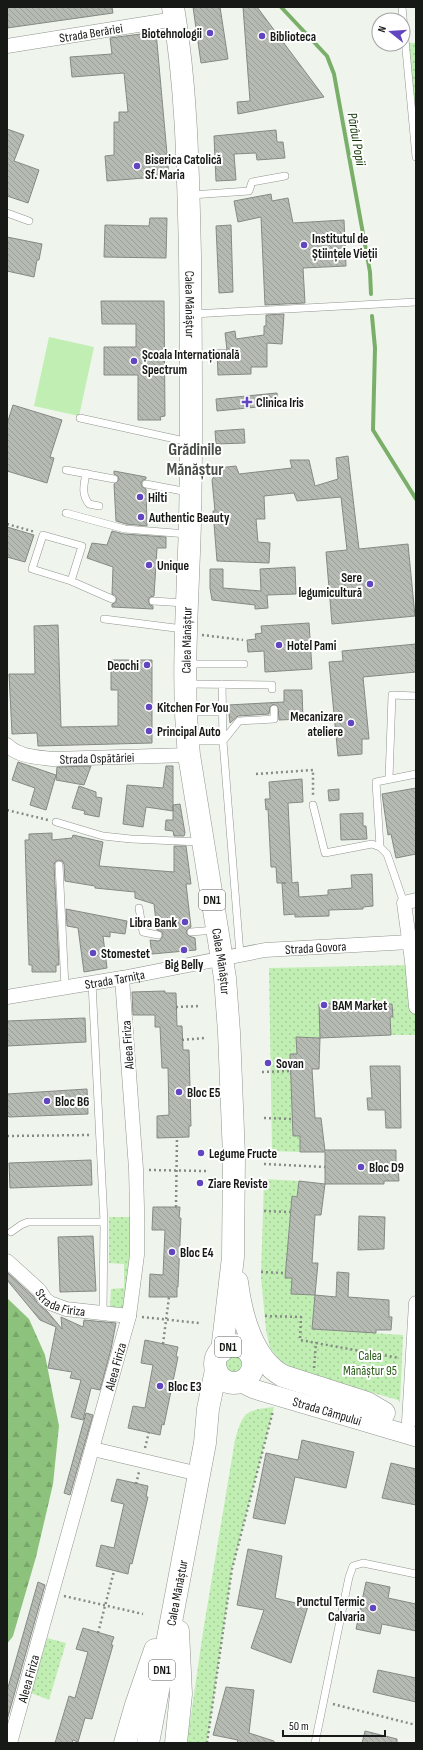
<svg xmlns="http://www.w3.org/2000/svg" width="423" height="1750" viewBox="0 0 423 1750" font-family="'Sofia Sans Condensed',sans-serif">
  <defs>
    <pattern id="grass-dots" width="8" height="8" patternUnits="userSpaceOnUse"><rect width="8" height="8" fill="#c1eeb3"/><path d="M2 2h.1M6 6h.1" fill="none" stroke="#a5cc99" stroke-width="1.8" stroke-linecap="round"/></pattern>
    <pattern id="forest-firs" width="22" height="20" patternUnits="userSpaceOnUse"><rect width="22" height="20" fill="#8cc27b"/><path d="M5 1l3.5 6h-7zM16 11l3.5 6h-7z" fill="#78a66a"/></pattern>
    <pattern id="building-back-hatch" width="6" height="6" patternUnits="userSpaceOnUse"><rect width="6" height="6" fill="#b5bab3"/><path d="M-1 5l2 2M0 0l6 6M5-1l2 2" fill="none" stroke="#9b9f99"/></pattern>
  </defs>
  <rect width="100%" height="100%" fill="#eff5ed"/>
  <path fill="url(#grass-dots)" d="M405,43H416V157Z
    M413,965L416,1035H391L390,1017H393L392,1004H379L378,1001L319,1004L320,1038L296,1037L297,1054H290L293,1136H300V1152L272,1151L269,968Z
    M264,1179L299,1181L297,1197L292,1196L285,1277L292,1278L291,1294L315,1295L312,1329L403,1335L400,1403L398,1400L294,1370L281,1361L270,1348L266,1330L261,1277Z
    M109,1217H132L128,1308H110L111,1289L124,1288V1264L109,1263Z
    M232,1349C260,1349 250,1390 225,1377L220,1358Z
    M274,1407L232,1569L207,1743H187L203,1632L235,1440C243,1412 245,1410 274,1407Z
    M47,1638L66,1643L49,1700L31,1693Z"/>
  <path fill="url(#forest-firs)" d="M7,1298L29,1319L45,1355L59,1426L53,1484L36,1557L13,1636L7,1644Z"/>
  <path fill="#c1eeb3" d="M49,337L94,347L79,416L34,406Z"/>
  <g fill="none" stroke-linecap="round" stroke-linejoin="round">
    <path stroke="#7aaf69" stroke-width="4" d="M281,7L327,56L334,74L370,272L371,294
      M372,316L375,348L373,430L416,499"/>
  </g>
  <path fill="url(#building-back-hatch)" stroke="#858a84" d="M7,7H112L113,13L7,28Z
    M193,7H220L228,59L201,63Z
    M243,7H257L324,97L238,114L237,102L250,101Z
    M156,32L169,176L107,181L105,156L114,155V122H119V112H128L124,73L72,77L70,57L112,54L110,38Z
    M7,129L24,135L14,161L39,170L28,203L7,196Z
    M276,130L277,142H283L285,158L257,160L256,153L234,154L236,180L216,181L214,136Z
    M271,194L272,201L288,198L293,223L344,220L346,266L303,268L305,303L265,305L261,217L238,222L234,201Z
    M150,218H167L166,258L104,257L105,225L149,226Z
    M231,225L233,292L219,293L216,226Z
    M7,237L42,244L39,260H37L34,277L7,271Z
    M101,301H164L165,416L160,417L161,420H138V375H104V347H136V324H102Z
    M284,314L282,344L267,343V367H251V374L218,375L217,350H227L225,333L235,331L236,339L264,335V326H266V315Z
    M277,393L278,405L217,411L216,399Z
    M13,405L62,420L50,457L54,458L47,483L7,471V424Z
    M244,429L245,443L216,444L215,431Z
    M348,456L359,549L408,544L415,616L332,624L326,552L347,550L341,497L297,501L294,493L264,496L265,519H256L258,542L270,543L269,563L217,561L213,511H215L212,480L218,468L236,466L239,474L292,468L290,460H309L315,486L338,479L336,458Z
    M114,471L146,477V479L143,480L141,483L142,487L146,489L147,526L126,524L116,521L114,484L119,480L118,476L114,474Z
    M7,527L34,535L25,562L7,557Z
    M112,531L124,534L166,537V548H157L154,596L150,597L148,600L150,605L153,606V609L112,607V604L115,603L117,599L112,594L113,567L87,558L92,543L107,545Z
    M295,567L296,594L267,595L268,608L255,609V605L212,600L210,588V569H223V588L261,591L260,569Z
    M309,623L312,669L265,672L264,651L248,652L247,640L256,639L255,634L262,633L261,626Z
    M58,625L61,727L118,726V690H111V660H152V743L38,746L37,733L12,734L9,674H35L34,626Z
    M416,644V672L363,677L369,739H362V754L338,756L329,662L343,661L342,651Z
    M284,690H302L303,719L279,720L278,707L274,704L270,707L269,714L238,716L230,723L228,705L284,702Z
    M18,762L56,775L46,810L30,805L35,788L12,780Z
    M91,766L84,785L56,780L57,767Z
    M166,766H173V811L146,807L143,827L123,824L127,785L163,788Z
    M302,779L303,802L288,803L292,883L298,882L299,897L328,895V890L352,888L351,875L372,874L373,906L363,907V909L329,910V916L295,917V914L284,915L282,883H286H277L276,867H271L268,809L266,810L265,799H270L269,782Z
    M79,786L96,792V797L102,798L99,817L84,814L85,811L72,808Z
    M416,788V854L396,858L391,834L388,835L382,794Z
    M339,789V800L329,801L328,790Z
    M180,804L185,833L184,836H174L173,831L165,830L166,820H173V805Z
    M363,813V826H366L367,839L341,840L340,814Z
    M52,833V840L72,838L73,835L103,842L99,866L174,872V846H186L191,884H186L191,927L187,930L186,933L189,936L195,938L196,950L152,954L150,940L159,941L163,936L162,932L157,930L154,904L135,898V892L95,888V886L65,881L64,864L62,861L58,860L55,862L54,865L59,965H56V972H32V965H29L25,840H29V834Z
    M66,909L127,921L125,934L110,932V937L103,936L107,968L84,972L78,928L67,926Z
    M165,991V993H176L177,1026H182L183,1050H189L191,1126H189V1137L157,1138V1116L169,1115L168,1068H162L160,1027H155V1015H133L132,992Z
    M378,1001L379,1004H392L393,1017H390L391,1035L320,1038L319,1004Z
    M85,1018L86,1042L7,1046V1021Z
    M296,1037L320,1038L319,1069H312L315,1118H321L325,1151V1150H396V1168H398L399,1181H384V1184H325V1152H300V1136H293L290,1054H297Z
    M370,1066H400L401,1128H386L385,1110H368L367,1098H372Z
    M87,1089L88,1114L9,1117L7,1115V1094Z
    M91,1160L92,1185L10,1188L9,1163Z
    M299,1181L325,1184L321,1215H315L312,1263H318L315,1295L291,1294L292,1278H285L292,1196L297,1197Z
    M153,1207H180L179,1218H181L178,1287H177V1297H149L150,1274L163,1275L165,1230H152Z
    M359,1216L385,1217L384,1249L358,1250Z
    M93,1236L96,1291L60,1292L58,1237Z
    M7,1272L33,1296L38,1304L47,1311L62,1329L61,1317L83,1327L84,1320L116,1323L111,1349L100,1390L91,1388L83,1420L71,1417L81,1380L70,1378L72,1372L48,1368L56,1327L40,1320L7,1280Z
    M337,1272L349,1273L348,1297L389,1300V1317H392L391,1330H376V1333L312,1329L315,1295L336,1297Z
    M145,1340L178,1347L176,1356L178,1357L164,1425L162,1424L160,1435L128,1428L133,1406L145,1408L153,1365L141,1363Z
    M86,1413L93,1415L70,1495L64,1493Z
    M302,1440L354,1452L346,1488L295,1477L285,1524L253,1518L266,1453L298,1460Z
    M391,1463L416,1469V1505L382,1498Z
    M117,1479L148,1486L146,1497H148L132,1564L130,1563L128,1574L96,1566L101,1545L114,1548L124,1504L111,1501Z
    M248,1549L282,1556L275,1598L308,1606L291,1663L251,1648L264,1610L237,1605Z
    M38,1582L45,1585L7,1720V1691Z
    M366,1582L390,1587L388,1598L416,1604V1631L382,1624L380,1634L356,1629Z
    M83,1628L114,1637L111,1645H113L92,1719L85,1718L78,1742L73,1740L72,1743H55L69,1696L75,1698L88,1652L76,1649Z
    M378,1670L416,1678V1702L373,1692Z
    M226,1687L254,1690L249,1733L274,1741V1743H237L238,1740L213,1735Z
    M365,1731L397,1739V1743H362Z"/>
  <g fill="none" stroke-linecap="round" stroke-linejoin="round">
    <defs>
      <path id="service" d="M402,7L416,157
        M191,195L249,191L252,182L285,176
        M7,213L29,221
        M193,314L416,302
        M80,418L189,442
        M66,470L114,479
        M86,473C84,485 81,494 89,504L99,506
        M146,484L188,492
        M66,513L125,529L187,534
        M43,535L82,546L71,581L32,569Z
        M71,581L112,599
        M153,601L185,603
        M104,619L183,629
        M188,664H244
        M188,684L272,685V689
        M222,684L223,741L240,954
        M189,712H223
        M189,741H223
        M223,741L239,721L274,719V709
        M389,779L392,695L416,696
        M313,805L325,853L372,844L380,847L387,854L404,903
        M56,822L103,836L131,839L200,842
        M380,847L376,782L416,774
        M59,865L65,987
        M139,908L143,932L158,935
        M191,932L215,930
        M92,983L104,1222L103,1313
        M11,1232L21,1225L28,1222H104
        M315,1743L349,1577L353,1566L363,1563L416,1574"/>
      <g id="minor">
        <path id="s1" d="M7,46L175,19"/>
        <path id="s2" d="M7,745C19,757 37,757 53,759L189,755"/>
        <path d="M416,900L404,903L412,961L416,1007"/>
        <path id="s3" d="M7,997L122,978L265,950L410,942"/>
        <path id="s4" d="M7,1261L39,1290L45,1299L50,1303L66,1309L129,1316"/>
        <path d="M409,1422L416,1303"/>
        <path d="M93,1449L199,1474"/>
        <path id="s5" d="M10,1743L129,1316L137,1255V1208L136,1169L122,978"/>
      </g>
      <g id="secondary">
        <path id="s6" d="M240,1382L254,1389L416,1437"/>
      </g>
      <g id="primary">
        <path id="s7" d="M173,7C187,89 188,172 190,255C191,344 192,433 190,522C188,600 181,678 189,755L225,978L229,1032L234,1156L233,1257L222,1351"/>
        <path d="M237,1282C241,1314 252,1359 283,1376L367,1403L384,1413"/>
        <circle cx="234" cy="1364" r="19"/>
        <path d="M125,1743L136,1705L155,1650"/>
        <path id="s8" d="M148,1743L205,1443L208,1409L216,1370"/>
        <path d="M176,1743L181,1694L178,1631"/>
      </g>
    </defs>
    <use href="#service" stroke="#90958f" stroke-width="8"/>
    <use href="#minor" stroke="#90958f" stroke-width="15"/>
    <use href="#secondary" stroke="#90958f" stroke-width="20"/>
    <use href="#primary" stroke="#90958f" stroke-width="23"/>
    <path stroke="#878b85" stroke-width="2.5" stroke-dasharray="2 3" stroke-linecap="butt" d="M7,524L35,532
      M202,635L243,640
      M256,774L313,770V797
      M7,810L48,820
      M176,1007L201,1006
      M182,1040L204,1038
      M262,1072L291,1071
      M264,1118L292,1119
      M7,1136L91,1135
      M264,1164L325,1167
      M149,1170L206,1171
      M176,1207L177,1137
      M264,1211L290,1212
      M261,1272L285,1273
      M265,1316L301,1317L300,1340L316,1343
      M142,1317L199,1323
      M163,1344L169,1297
      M314,1368L316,1343L399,1358
      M145,1448L149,1432
      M136,1484L139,1472
      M64,1596L143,1614
      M98,1633L114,1571
      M333,1704L416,1725
      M207,1743L232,1569L273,1411"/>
    <use href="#service" stroke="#fff" stroke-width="7"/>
    <use href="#minor" stroke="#fff" stroke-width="14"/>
    <use href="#secondary" stroke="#fff" stroke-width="19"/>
    <use href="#primary" stroke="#fff" stroke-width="22"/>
  </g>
  <g fill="#6246bf" stroke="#fff" stroke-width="1.5">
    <circle cx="210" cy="33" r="4"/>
    <circle cx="262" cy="36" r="4"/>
    <circle cx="137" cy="166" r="4"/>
    <circle cx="304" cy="245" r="4"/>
    <circle cx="134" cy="361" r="4"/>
    <path d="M245 396h4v4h4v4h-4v4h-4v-4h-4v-4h4z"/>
    <circle cx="140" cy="497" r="4"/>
    <circle cx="141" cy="517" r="4"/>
    <circle cx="149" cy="565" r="4"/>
    <circle cx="370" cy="584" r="4"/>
    <circle cx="279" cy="645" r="4"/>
    <circle cx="147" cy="665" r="4"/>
    <circle cx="149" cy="707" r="4"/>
    <circle cx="351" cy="723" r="4"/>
    <circle cx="149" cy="731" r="4"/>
    <circle cx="185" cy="922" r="4"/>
    <circle cx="184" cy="950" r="4"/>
    <circle cx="93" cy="953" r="4"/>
    <circle cx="324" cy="1005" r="4"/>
    <circle cx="268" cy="1063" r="4"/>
    <circle cx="179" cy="1092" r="4"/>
    <circle cx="47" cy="1101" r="4"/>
    <circle cx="201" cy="1153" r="4"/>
    <circle cx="361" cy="1167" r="4"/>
    <circle cx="200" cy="1183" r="4"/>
    <circle cx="172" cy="1252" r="4"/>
    <circle cx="160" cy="1386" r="4"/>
    <circle cx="373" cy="1608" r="4"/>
  </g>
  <g text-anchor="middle" stroke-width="4" stroke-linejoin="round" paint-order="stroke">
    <g fill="#fff" stroke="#5d5e5c" stroke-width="1">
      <rect x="199" y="890" width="26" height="20" rx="3"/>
      <rect x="215" y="1337" width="26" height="20" rx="3"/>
      <rect x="149" y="1660" width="26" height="20" rx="3"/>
    </g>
    <g font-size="12" font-weight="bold" fill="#171916">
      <text x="212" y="904">DN1</text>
      <text x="228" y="1351">DN1</text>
      <text x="162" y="1674">DN1</text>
    </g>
    <g font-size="13" fill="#171916" stroke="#fff">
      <text dy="5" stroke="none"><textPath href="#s1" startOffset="85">Strada Berăriei</textPath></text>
      <text dy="5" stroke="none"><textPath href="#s7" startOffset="298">Calea Mănăștur</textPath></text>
      <text transform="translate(186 640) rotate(-89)" y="5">Calea Mănăștur</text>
      <text dy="5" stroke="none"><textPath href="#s2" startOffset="93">Strada Ospătăriei</textPath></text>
      <text dy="5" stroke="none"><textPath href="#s3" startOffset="313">Strada Govora</textPath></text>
      <text dy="5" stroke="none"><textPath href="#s7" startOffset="958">Calea Mănăștur</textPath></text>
      <text dy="5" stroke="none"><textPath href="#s3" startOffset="109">Strada Tarnița</textPath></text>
      <text transform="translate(127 1045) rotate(-94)" y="5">Aleea Firiza</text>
      <text dy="5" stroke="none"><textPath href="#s4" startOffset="70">Strada Firiza</textPath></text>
      <text dy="5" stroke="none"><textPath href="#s5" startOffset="391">Aleea Firiza</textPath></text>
      <text dy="5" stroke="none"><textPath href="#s6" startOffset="92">Strada Câmpului</textPath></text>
      <text dy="5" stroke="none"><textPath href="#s8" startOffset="153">Calea Mănăștur</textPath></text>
      <text dy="5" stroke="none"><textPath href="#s5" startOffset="67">Aleea Firiza</textPath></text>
    </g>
    <g font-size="13" font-weight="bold" fill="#171916" stroke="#fff" text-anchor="start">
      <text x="202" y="38" text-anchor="end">Biotehnologii</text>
      <text x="270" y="41">Biblioteca</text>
      <text x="145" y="164">Biserica Catolică<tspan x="145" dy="15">Sf. Maria</tspan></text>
      <text x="312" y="243">Institutul de<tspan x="312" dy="15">Științele Vieții</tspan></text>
      <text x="142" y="359">Școala Internațională<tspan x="142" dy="15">Spectrum</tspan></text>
      <text x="256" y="407">Clinica Iris</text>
      <text x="148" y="502">Hilti</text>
      <text x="149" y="522">Authentic Beauty</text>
      <text x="157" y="570">Unique</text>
      <text x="362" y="582" text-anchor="end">Sere<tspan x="362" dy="15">legumicultură</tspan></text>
      <text x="287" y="650">Hotel Pami</text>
      <text x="139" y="670" text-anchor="end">Deochi</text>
      <text x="157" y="712">Kitchen For You</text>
      <text x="343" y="721" text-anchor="end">Mecanizare<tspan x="343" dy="15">ateliere</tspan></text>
      <text x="157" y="736">Principal Auto</text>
      <text x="177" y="927" text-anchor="end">Libra Bank</text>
      <text x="101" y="958">Stomestet</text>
      <text x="184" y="969" text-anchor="middle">Big Belly</text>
      <text x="332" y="1010">BAM Market</text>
      <text x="276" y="1068">Sovan</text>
      <text x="187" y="1097">Bloc E5</text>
      <text x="55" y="1106">Bloc B6</text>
      <text x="209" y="1158">Legume Fructe</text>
      <text x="369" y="1172">Bloc D9</text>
      <text x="208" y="1188">Ziare Reviste</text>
      <text x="180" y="1257">Bloc E4</text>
      <text x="168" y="1391">Bloc E3</text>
      <text x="365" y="1606" text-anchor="end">Punctul Termic<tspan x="365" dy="15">Calvaria</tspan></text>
    </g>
    <g font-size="13" fill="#2a5d17" stroke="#fff">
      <text x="370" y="1360">Calea<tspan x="370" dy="15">Mănăștur 95</tspan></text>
    </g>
    <g font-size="14" font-style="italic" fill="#143706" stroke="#fff">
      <text transform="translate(357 139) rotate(80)" y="5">Pârâul Popii</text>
    </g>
    <g font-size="17" font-weight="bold" fill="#494d48" stroke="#fff">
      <text x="195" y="455">Grădinile<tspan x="195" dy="20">Mănăștur</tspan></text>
    </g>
  </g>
  <rect width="423" height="1750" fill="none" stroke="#171916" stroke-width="16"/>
  <g transform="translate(391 32) rotate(287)"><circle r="19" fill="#ffffff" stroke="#a2a3a2"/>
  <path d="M0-3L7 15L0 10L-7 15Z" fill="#6246bf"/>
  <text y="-6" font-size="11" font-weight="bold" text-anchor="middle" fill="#171916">N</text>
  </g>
  <path d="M283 1730v6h102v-6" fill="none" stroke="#171916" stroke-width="2"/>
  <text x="289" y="1730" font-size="12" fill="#171916" stroke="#ffffff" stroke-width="3" paint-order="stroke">50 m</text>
</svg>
